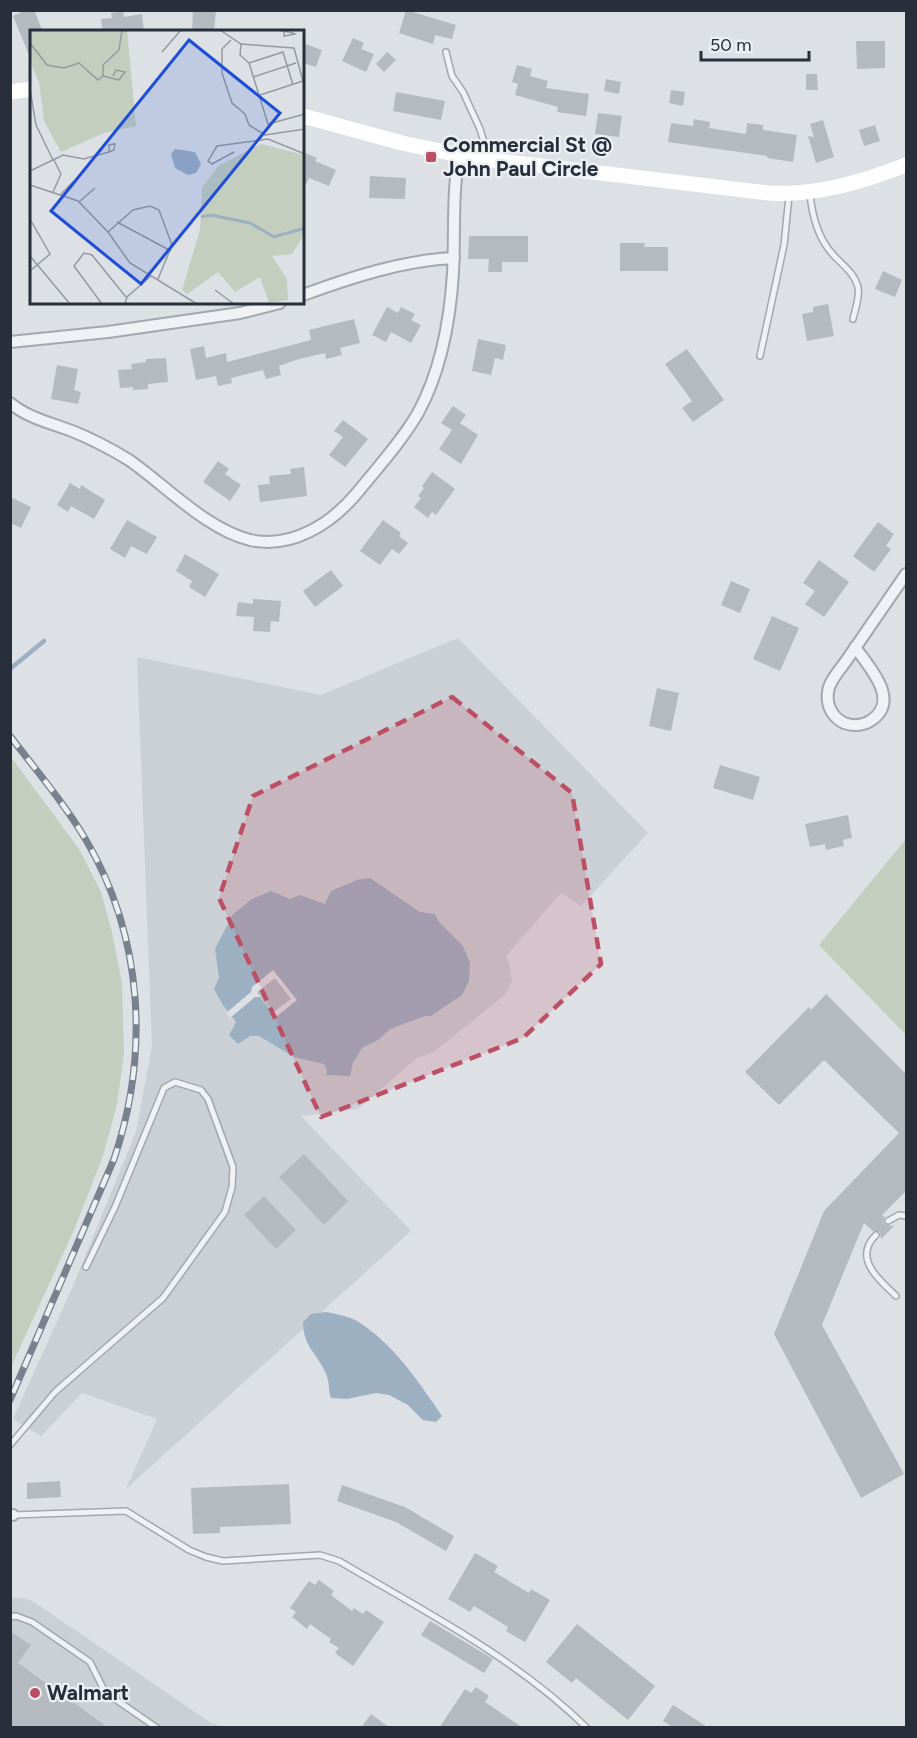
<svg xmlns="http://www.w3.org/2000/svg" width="917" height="1738" viewBox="0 0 917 1738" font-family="Figtree,sans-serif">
  <rect width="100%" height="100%" fill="#dde0e5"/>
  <path fill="#cbd0d6" d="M458,638L648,833L581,906L561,893L506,956L510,966L512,981L506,994L434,1052L417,1058L358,1109L301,1116L411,1231L126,1489L157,1419L82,1393L41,1436L13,1419L72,1288L136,1132L152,1046L137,657L321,695Z
    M11,1598H24L34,1602L211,1723L224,1727L11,1728Z"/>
  <path fill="#c3cebf" d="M11,757L79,849L101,892L112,932L122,983L124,1054L117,1104L103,1156L74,1230L11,1367Z
    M906,839V1035L819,945Z"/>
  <path fill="#9cb0c1" d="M370,878L420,912L435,914L439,922L463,946L470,963L469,981L462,995L431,1016H425L390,1029L378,1040L362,1048L353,1063L350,1076L326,1075L327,1071L324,1064L294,1057L259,1036H250L238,1044L229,1035L236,1022L223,1005L214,989L219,978L215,949L233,914L252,899L271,891L290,899L300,895L325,904L331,891L357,880Z
    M326,1312C336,1314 348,1316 357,1321C394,1344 418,1381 442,1416L436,1422L423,1420L408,1405L389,1395L376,1393L347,1399L331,1398C328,1390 330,1383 326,1374C318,1354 303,1347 303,1322L311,1314Z"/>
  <path fill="#dde0e5" d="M273,970L297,1000L276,1017L260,997H255L230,1018L226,1013L251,992L252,987Z"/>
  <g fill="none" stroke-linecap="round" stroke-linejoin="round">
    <path stroke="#9cb0c1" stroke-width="4.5" d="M10,669L44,641"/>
  </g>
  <path fill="#b5bac1" d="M26,10H34L43,32H32L31,60L13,16Z
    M193,10H216L214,32H192Z
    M406,10L456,25L452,39L435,35L433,44L399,33Z
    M123,11L124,17L142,14L144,32H103L101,19L112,18L111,13Z
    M353,38L364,43L361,49L374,54L366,72L342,61Z
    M856,41H885V68L857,69Z
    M303,43L322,50L316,67L303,63Z
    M387,52L396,60L384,72L376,64Z
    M517,65L532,69L530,76L548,81L546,88L589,94L586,116L557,112L558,107L515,95L518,84L512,82Z
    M806,74H817L818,90H806Z
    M606,79L621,82L619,94L604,91Z
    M671,90L685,92L683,106L669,103Z
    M396,92L445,101L441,120L393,111Z
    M598,113L622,116L619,137L595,134Z
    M694,119L710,122L709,128L746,134L747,123L763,125V130L797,135L793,162L767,158V156L668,142L671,123L693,126Z
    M823,120L834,157L816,163L808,136L814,137L810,124Z
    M875,125L880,141L864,146L859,130Z
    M303,152L317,158L315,161L336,170L329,186L309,178L303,191Z
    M370,176L406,178L405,199L369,198Z
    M469,236H528V262H502V272H488L489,259H468Z
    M620,243H645L644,247H668V271H620Z
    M883,271L902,280L895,297L875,289Z
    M828,304L834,336L807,341L802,314L813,312V307Z
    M387,307L398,313L401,307L415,314L411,320L421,325L411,343L391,332L386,342L372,335Z
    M354,319L360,343L340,348L342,355L326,359L325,353L299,359L279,366L281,375L266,379L263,370L231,378L232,383L218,386L216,376L196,380L190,349L204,346L206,358L226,353L227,362L311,340L309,330Z
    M478,339L506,345L503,360L495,358L491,375L472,371Z
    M687,349L724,400L693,422L682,408L692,401L665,364Z
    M166,358L168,382L148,384V389L133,390V387L120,388L118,370L132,369L131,364L146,362V359Z
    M57,365L78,369L74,390L81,392L78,404L51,399Z
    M453,406L466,415L460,423L478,435L461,464L439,449L452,430L441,423Z
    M343,420L368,439L345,467L329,455L343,437L334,431Z
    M218,461L229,469L225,474L241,485L230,501L203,482Z
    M304,467L307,496L260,502L258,485L270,484L269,476L291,474L290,469Z
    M432,472L455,489L436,515L432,512L428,518L414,507L421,498L418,496L424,488L422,486Z
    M70,483L80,489L81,485L105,500L94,519L71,506L68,512L57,505Z
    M10,497L31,507L21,528L10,523Z
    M127,520L157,537L147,554L131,546L125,558L110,549Z
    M383,520L401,533L399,536L408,543L399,554L392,549L380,565L360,551Z
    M878,522L894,534L886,546L891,549L874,572L853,556Z
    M185,554L219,574L205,597L189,587L192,581L176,571Z
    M819,560L849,582L824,617L805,604L815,591L803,583Z
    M331,570L343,586L315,607L303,591Z
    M731,581L750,589L740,613L721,605Z
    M253,599L281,601L279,622L271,621L270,632L253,631L254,617L236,616L238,602L253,604Z
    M772,616L799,628L780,671L753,659Z
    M657,688L679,693L671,731L649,726Z
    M720,765L760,777L753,800L713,788Z
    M848,815L852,838L843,840L844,846L826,850L825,844L810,847L805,824Z
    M275,978L291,999L272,1013L257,992Z
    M826,994L906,1074V1191L882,1215L885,1217L883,1221L885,1225L894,1226L881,1239L880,1232L873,1231L864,1223L822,1325L904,1474L861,1498L774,1334L824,1211L899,1133L824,1060L779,1105L745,1072L809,1007L811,1010Z
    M304,1154L348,1201L324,1225L279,1177Z
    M264,1196L296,1230L276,1249L244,1215Z
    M60,1481L61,1497L27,1499V1483Z
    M289,1484L291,1524L220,1527V1533L193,1534L191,1488Z
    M342,1485L405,1507L454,1536L446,1551L396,1522L337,1501Z
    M475,1553L498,1566L494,1572L529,1593L531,1589L550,1600L525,1642L506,1631L508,1627L474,1606L470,1612L448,1599Z
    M319,1580L334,1591L331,1595L352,1611L354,1608L363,1614L366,1610L384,1622L353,1666L335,1653L339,1648L329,1642L331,1639L310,1624L307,1629L292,1617L296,1612L290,1608L309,1581L315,1585Z
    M430,1621L493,1659L484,1673L421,1635Z
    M577,1624L655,1686L628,1720L576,1678L572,1683L546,1662Z
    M10,1631L31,1645L18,1663L109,1728H10Z
    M476,1687L489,1696L485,1702L523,1728H439L465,1689L471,1693Z
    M673,1705L709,1728H674L663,1721Z
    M371,1714L390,1728H361Z"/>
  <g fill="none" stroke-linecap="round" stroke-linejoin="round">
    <defs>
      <path id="service" d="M446,52L452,76L463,92L480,129L483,139V156
        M810,194C812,214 817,235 830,251C839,263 854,271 858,287C860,297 855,310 853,319
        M760,356L784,245L789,196
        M888,1221L899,1215L906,1216
        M876,1235C873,1238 869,1243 868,1247C861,1266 884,1284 896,1296
        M10,1445L55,1392L163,1298L225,1212L232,1187L233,1167L208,1099L201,1090L175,1082L164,1088L115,1207L86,1267
        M13,1515L126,1511L189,1550L206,1557L223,1561L320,1555L339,1561C424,1611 516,1658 587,1728
        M10,1617L16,1616L32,1622L90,1662L105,1692L157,1728"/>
      <path id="minor" d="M303,295C349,278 404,260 454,258
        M10,342L108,332L240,313L280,303
        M10,403C28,418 51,423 72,431C92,439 111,449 129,460C165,485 206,529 250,540C292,549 331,524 357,493C378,467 401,442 418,413C441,371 450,321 453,273C455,234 452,194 459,155
        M855,647C869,667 902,701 870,721C862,726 852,726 844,723C832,717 826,705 828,692C829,681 840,670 846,661C866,632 886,603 906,574
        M10,1515H13"/>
    </defs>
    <use href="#service" stroke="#a3a7ae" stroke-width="8"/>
    <use href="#minor" stroke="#a3a7ae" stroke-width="14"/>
    <use href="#service" stroke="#eff1f4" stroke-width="5"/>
    <use href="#minor" stroke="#eff1f4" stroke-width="10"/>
    <path stroke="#fff" stroke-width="15" d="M10,92L32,89
      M303,116L402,143L474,158L768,193C816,196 862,182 906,165"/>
    <defs>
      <path id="rail" d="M10,736C36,770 64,803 86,840C143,937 150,1053 114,1159L10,1400"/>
    </defs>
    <use href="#rail" stroke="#78818d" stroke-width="7"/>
    <use href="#rail" stroke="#eceff3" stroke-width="4.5" stroke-dasharray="14" stroke-linecap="butt"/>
  </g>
  <path fill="#bd4f64" fill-opacity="0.2" stroke="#bd4f64" stroke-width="4.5" stroke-dasharray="12 8" stroke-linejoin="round" d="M452,697L572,793L601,964L523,1038L321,1117L219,898L253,796Z"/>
  <g fill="#bd4f64" stroke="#eceff3" stroke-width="2">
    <rect x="425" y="151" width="12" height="12" rx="3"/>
    <circle cx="35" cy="1693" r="6"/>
  </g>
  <g text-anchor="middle" stroke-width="4.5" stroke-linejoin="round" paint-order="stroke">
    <g font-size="21" font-weight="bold" fill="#282f3a" stroke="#eceff3" text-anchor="start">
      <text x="443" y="152">Commercial St @<tspan x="443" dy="24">John Paul Circle</tspan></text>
      <text x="47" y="1700">Walmart</text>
    </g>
  </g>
  <g transform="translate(30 30)">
    <rect width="274" height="274" fill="#dde0e5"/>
    <path d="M0,0H97L106,96L74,103L31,122L14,91L9,52L0,32ZM231,114L274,125V205L262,224L242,226L257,249L258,270L239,273L230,247L205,262L188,242L157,264L152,260L170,200L172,158L188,136Z" fill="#c3cebf"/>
    <path d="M145,119L165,122L171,134L166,143L158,145L145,138L141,124Z" fill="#9cb0c1"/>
    <path fill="none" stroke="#9cb0c1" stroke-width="3" d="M171,187L181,185L220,193L244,207L275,198"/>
    <path fill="none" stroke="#9599a1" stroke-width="1.5" d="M190,0L211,14L264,18M249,0L263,3L265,4L254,6V1M201,10L192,19V43L202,73L215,84L219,95L235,105L275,99M0,13L17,35L34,38L49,33L68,50L73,46V35L89,20L92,0M211,14L210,25L219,33M264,18L273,51M132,22L151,0M73,46L89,50L95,42L86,40L83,46M223,47L266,33M263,55L253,22L219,33L238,94L275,84M0,59L6,95L23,130M230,65L273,51L275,56M204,122L182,134L178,131L187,116L238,109L275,124M0,141L33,125L54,129L57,128L79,122L84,120L85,114L79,115V122M0,155L48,171L78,202L100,233L167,274M23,162L31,144L24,130M31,164L44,151M49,172L65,158M0,189L20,224L0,241M87,192L141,221M78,202L103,180L120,176L129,180L142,215L128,249M0,226L40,274M185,260L204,274M72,274L44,236L54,223L62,225L96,267M95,274L97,267L121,246"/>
    <path fill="#1d4ed8" fill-opacity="0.15" stroke="#1d4ed8" stroke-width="3" d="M159,10L250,83L111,254L21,181Z"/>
    <rect width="274" height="274" fill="none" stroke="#282f3a" stroke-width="3"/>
  </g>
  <rect width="917" height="1738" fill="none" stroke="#282f3a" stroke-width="24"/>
  <path d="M701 51v9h108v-9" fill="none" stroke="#282f3a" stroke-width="3"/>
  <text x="710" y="51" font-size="18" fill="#282f3a" stroke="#eceff3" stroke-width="4.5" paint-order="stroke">50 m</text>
</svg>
